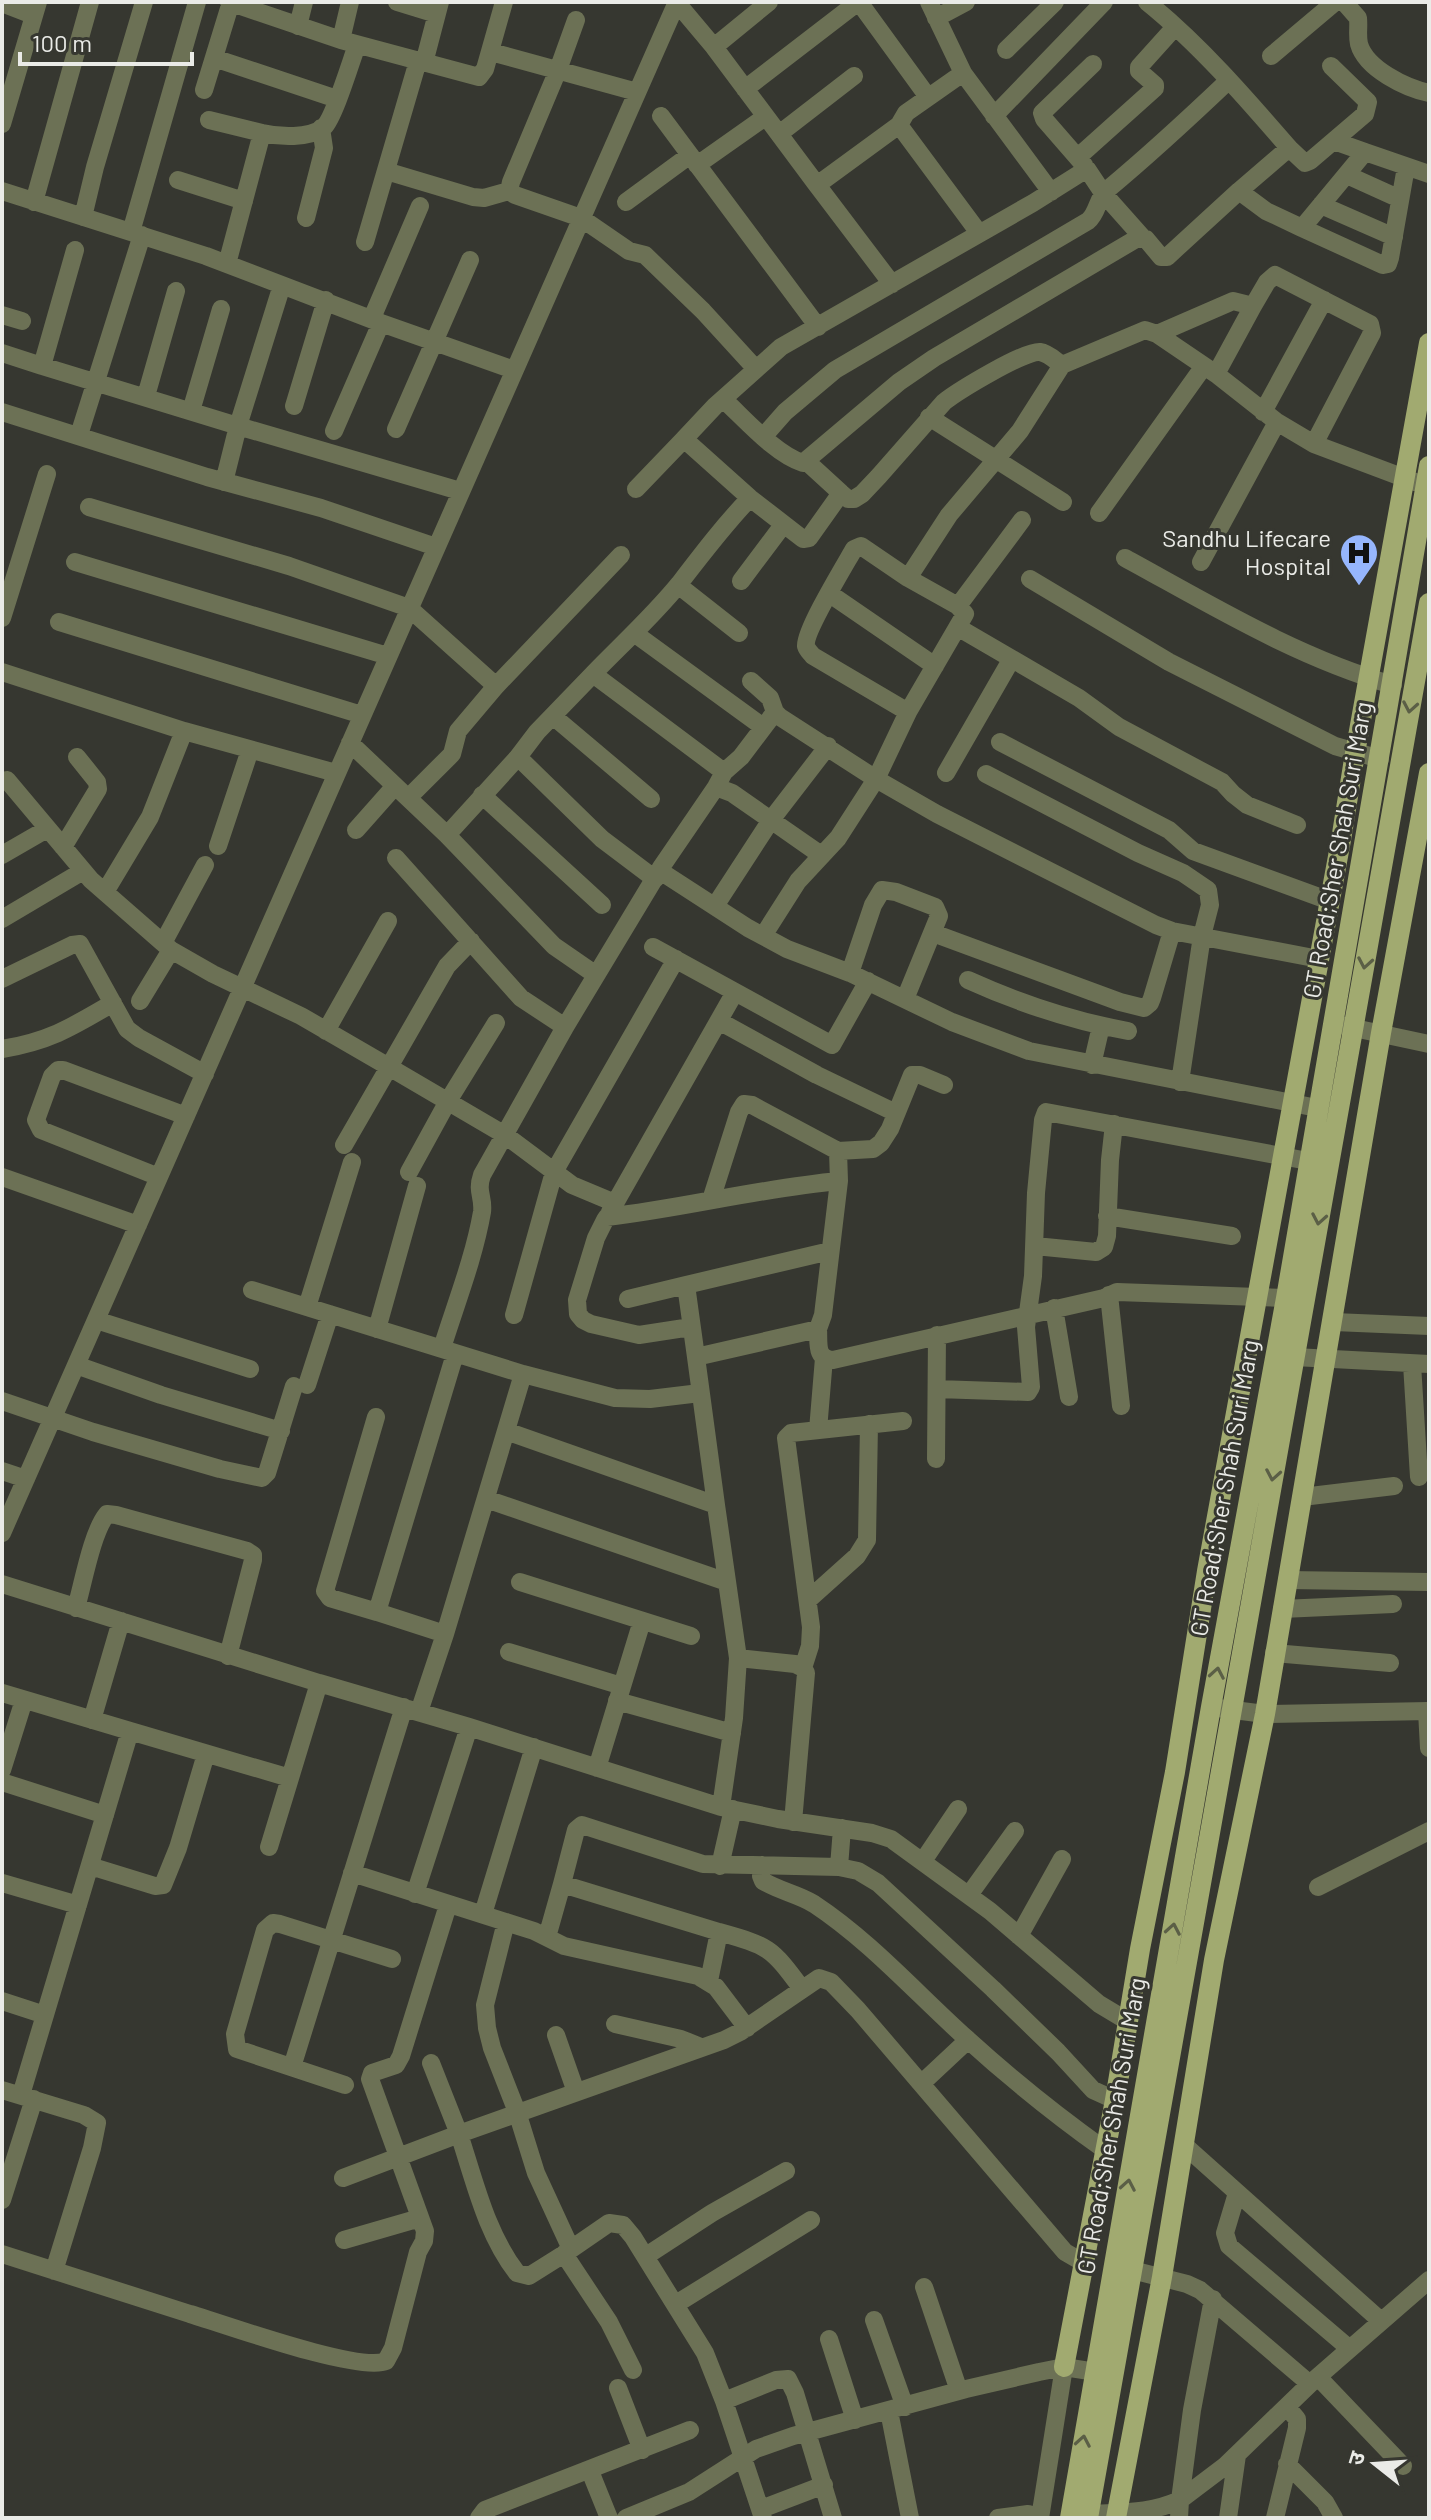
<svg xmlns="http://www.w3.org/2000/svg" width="1431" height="2520" viewBox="0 0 1431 2520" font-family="Barlow,'Noto Sans Devanagari',sans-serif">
  <rect width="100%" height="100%" fill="#363730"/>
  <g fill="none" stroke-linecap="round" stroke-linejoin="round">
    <path stroke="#6c7155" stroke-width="18" d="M229,2L341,40L479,77L485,69L504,2
      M397,2L436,14
      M859,2L928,97
      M929,2L963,73L1051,192
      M1147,2C1199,44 1245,97 1289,148
      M1344,2L1358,18C1359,27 1357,35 1359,44C1366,69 1406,88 1429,93
      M2,3L33,15
      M677,3L714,47L817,185
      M936,18L966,2
      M576,20L558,70L511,182L509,191L515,195L581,218L629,251L645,255L703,311L756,369
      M298,26L304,2
      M341,40L350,2
      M714,47L769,2
      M1006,50L1055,2
      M491,52L637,92
      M1271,56L1335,2
      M214,58L337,99
      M424,63L440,2
      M745,89L858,2
      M204,90L231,2
      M661,116L818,327
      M994,116L1104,2
      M209,120L262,133
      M2,124L38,2
      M899,125L979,233
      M779,134L854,76
      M1334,141L1365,152L1302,228L1383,265L1388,264L1390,258L1406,167
      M1365,152L1429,174
      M1078,157L1155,88V85L1139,71V67L1175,27
      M697,165L765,117
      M1084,165L1044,119L1042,113L1093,64
      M386,171L473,197L484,198L509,191
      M1347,175L1400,199
      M178,180L244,201
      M2,191L206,256L381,323L514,370
      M34,202L90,2
      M626,202L690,155
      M1321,205L1394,237
      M83,217L95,167L144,2
      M306,218L324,148L321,128
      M1302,228L1266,211L1239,191L1289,148L1305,163L1310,161L1365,114L1368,102L1331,66
      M131,232L197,2
      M365,242L418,61
      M75,250L42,366L238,426L282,285
      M227,264L262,133C279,137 309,139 324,127C334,118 351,61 357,45
      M892,284L817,185L899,125L906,113L963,73
      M2,315L22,321
      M372,318L420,206
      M1157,334L1233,301L1253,306L1267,282L1275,275L1370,324L1372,333L1314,444L1277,422
      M2,353L42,366
      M1216,374L1253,306
      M146,396L176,291
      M723,399C745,419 775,454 803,463L899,382L934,358L1136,239H1146L1161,257H1167L1239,191
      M294,406L326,300
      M191,411L221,309
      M2,412L207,477L321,508L436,547
      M1263,412L1324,300
      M929,417L1063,502
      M396,429L470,260
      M334,431L381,323
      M79,435L142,235
      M763,437L785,412L835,370L1088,221C1098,213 1097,198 1107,190C1149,155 1188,119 1228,81
      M1314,444L1415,482
      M806,461L841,493L848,499H854L862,494L879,476L944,402C958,391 1025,350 1040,352C1048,353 1056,361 1062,365
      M224,482L238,426L460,491
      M636,489L684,439
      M841,493L809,538L803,539L750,498L684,439L715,406L781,347L1033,203L1087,169L1103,193L1143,238
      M89,507L289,566L409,608L496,686
      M1099,513L1204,366
      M1125,558C1211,605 1298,658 1393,685
      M75,562L388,656
      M908,578L949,515L1020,431L1062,365L1145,330L1157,334L1216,374L1277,422L1201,562
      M1030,579L1169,662L1335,746L1380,759
      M741,581L783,525
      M678,585L739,633
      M830,594L935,666
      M958,606L1022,520
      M2,618L47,474
      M59,622L362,715
      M959,628L1079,698L1119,727L1222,782L1233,794L1247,805L1297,825
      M634,633L763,727
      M2,672L184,731L336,773
      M593,674L537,732L518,757L602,839L655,879
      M751,681L770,698L775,712L780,717L876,779L908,712L965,614L958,606L908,578L861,546L854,549C845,565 804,632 806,646C807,650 810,652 813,656L908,712
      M554,717L651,799
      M1000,742L1169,830L1193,851L1330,901
      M350,743L447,835
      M518,757L447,835L554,946L596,975
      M724,772L593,674C622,644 653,616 679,584C702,554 724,525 750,498
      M946,773L1011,660
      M986,774L1138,853L1183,873L1208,890L1210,905L1202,936L1180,1082
      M7,780L91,880L171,950L213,974L301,1016L389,1067L344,1145
      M716,787L732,793L821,855
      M482,795L602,905
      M408,798L452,754L458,731L496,686L621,555
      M356,830L395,786
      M218,846L250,750
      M63,847L98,789L97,782L77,757
      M2,855L47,829
      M396,858L521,998L565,1027
      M660,871L748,928L787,949L850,973L952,1022L1029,1051L1317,1108
      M105,892L150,817L184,731
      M715,906L771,820L828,746
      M2,919L83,871
      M933,933L1120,1002L1144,1008L1150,1003L1152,998L1172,931
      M763,936L798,881L838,838L876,779L937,814L1156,925L1172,931L1319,959
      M471,941L447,966L389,1067L505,1135L572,1185L615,1203
      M163,943L205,865
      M653,947L832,1045L868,981
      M850,973L873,905L882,890L896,892L935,907L939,916L905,999
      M2,979L72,945L80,944L127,1029L139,1038L205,1074
      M968,980C1019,1003 1073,1021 1128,1031
      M140,1001L171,950
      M719,1021L817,1075L896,1113
      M1340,1025L1429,1044
      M326,1031L388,921
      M2,1049C50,1041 72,1027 113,1003
      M1092,1065L1101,1026
      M409,1172L448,1101L496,1023
      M2,1177L138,1225
      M159,1177L41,1130L36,1120L52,1076L58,1070H63L186,1116
      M711,1200L739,1112L744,1104L752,1105L838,1151L873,1149L881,1143L890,1129L912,1075H920L944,1085
      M610,1212L735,992
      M1107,1216L1232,1236
      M1035,1246L1096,1252L1104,1247L1107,1236L1110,1160L1114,1124
      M686,1285L830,1251
      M252,1290L523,1374L445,1634L419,1712
      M1109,1295L1121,1406
      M628,1299L686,1285L696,1357
      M307,1307L352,1162
      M1054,1308L1069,1397
      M514,1315L554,1172L676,959
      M96,1320L250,1369
      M1334,1322L1429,1326
      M691,1327L639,1335L591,1324L583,1320L578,1314L577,1300L596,1238L605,1220L607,1217C685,1208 761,1188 839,1181
      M377,1329L417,1186
      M818,1329C819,1343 815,1359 833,1360L1104,1298L1117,1292L1286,1298
      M442,1348C456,1303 474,1258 482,1212C484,1197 476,1192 482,1175L565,1027L662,866L716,787L724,772L741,757L775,712
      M1294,1357L1429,1364
      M1412,1364L1419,1477
      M76,1365L161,1395L281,1431
      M523,1374L615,1398L650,1399L700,1393
      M307,1385L330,1314
      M937,1389L1028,1392L1031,1387L1026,1327L1033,1276L1036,1193L1043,1120L1046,1112L1308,1161
      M2,1401L93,1432L220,1469L262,1478L267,1473L294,1386
      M376,1417L325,1591L330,1598L377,1612
      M818,1430L824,1358
      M506,1431L716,1505L696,1357L818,1329L823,1315L839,1181L838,1151
      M936,1459L937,1335
      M2,1471L26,1479
      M1302,1497L1394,1486
      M486,1499L727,1582
      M716,1505L738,1658L734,1718L721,1807L778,1819L872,1833L891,1839L990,1911L1099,2004L1129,2022
      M2,1533L677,2
      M1287,1580L1429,1582
      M520,1582L691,1636
      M2,1584L319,1683
      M808,1600L857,1556L867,1540L869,1424
      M76,1608C83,1584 92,1532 107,1514L116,1515L247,1551L253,1555V1560L228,1656
      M1282,1609L1393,1604
      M445,1634L377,1612L455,1354
      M509,1652L622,1686
      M1274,1653L1390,1663
      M738,1658L795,1664L803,1668L806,1673L793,1822
      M803,1668L810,1646L811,1627L786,1438L791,1433L903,1421
      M2,1693L130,1731
      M617,1701L732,1733
      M1218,1708L1265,1714L1429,1711
      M1427,1711L1429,1748
      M92,1720L121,1621
      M597,1768L642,1621
      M2,1770L24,1700
      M2,1782L105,1815
      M269,1847L319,1683L469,1727L721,1807
      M923,1861L958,1809
      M762,1865L761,1876L763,1881C779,1891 798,1894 814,1904C870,1941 916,1993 966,2038C1010,2078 1057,2116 1105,2150
      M90,1866L155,1886L163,1885L178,1848L206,1754
      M720,1866L733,1809
      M839,1867L842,1828
      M352,1873L534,1931L564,1946L698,1976L716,1987L747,2028
      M2,1883L78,1905
      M562,1884L576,1830L582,1825L703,1864L839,1867L858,1871L878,1883L993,1989L1058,2052L1093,2090L1115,2100
      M1318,1887L1429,1831
      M415,1894L469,1727
      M969,1895L1015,1831
      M483,1914L534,1747
      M506,1922L485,2005L487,2028L492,2048L517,2112L536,2173L571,2249
      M719,1932C769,1946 771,1947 802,1989
      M1019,1936L1062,1859
      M547,1937L562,1884L719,1932L709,1981
      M2,2001L45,2015
      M615,2024L681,2039L701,2047
      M556,2035L576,2092
      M292,2067L404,1707
      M922,2083L968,2040
      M345,2085L237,2049L235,2034L265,1930L273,1923L280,1924L392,1959
      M2,2090L84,2115L97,2123L92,2148L54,2271
      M21,2095L130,1731L290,1778
      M1184,2145L1381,2321
      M343,2178L459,2134L431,2063
      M1237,2193L1225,2233L1229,2246L1350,2349
      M2,2200L34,2099
      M344,2240L420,2218
      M2,2254C65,2274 128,2294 190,2314C224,2324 359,2373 386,2361L393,2348L418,2252L424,2241L425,2231L370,2079L372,2073L396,2065L401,2056L448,1905
      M564,2254L529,2276L517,2273C486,2233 475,2182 459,2134L724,2040L740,2032L819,1978L831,1982L858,2010L1065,2252L1084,2263
      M646,2256L712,2213L786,2171
      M1132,2270L1187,2284L1200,2290L1310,2384
      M924,2287L959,2391
      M676,2304L811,2220
      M874,2320L905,2407
      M829,2339L855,2420
      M633,2370L609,2322L564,2254L609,2223L623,2225L633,2237L705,2353L724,2401L763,2518
      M1318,2377L1403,2466
      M618,2388L642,2450
      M724,2401L776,2380L788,2379L795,2393L833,2518
      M889,2411L910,2518
      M1287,2464L1325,2502L1334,2518
      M590,2471L609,2518
      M761,2509L824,2485
      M1089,2514C1121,2512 1150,2514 1180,2500L1192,2410L1213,2299
      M479,2518L485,2510L690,2430
      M626,2518L689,2492L756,2449L793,2436L966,2389L1039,2372L1064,2367L1096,2372
      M998,2518L1028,2514L1040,2517
      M1040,2518L1064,2367
      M1179,2518L1180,2500L1225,2466L1313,2381L1429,2280
      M1228,2518L1237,2455
      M1275,2518L1297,2428V2419L1287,2407"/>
    <path stroke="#a1aa70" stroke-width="20" d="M1064,2367L1115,2100L1140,1949L1175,1772L1207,1571L1341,840L1355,753L1429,343
      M1070,2518L1211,1707L1286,1298L1429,466
      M1088,2518L1429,603
      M1116,2518L1162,2277L1214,1960L1265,1714L1381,1033L1429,773"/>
  </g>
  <defs><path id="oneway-chevron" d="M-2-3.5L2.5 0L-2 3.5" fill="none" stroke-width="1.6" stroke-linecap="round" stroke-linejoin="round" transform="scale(2)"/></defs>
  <g stroke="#5b5f46">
    <use href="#oneway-chevron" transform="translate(1410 707) rotate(100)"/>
    <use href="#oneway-chevron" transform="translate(1365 963) rotate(100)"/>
    <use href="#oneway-chevron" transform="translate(1319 1219) rotate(100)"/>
    <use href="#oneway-chevron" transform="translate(1273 1475) rotate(100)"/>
    <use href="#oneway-chevron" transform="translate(1217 1673) rotate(-80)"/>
    <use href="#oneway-chevron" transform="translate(1173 1929) rotate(-80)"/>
    <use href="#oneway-chevron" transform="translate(1128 2185) rotate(-80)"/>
    <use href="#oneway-chevron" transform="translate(1083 2441) rotate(-80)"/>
  </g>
  <defs>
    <symbol id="hospital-pin" viewBox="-11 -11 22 30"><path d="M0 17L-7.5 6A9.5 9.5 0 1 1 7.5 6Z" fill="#96b6fd" stroke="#363730"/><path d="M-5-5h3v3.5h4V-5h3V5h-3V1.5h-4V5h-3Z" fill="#111"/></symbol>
  </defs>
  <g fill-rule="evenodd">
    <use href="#hospital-pin" x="1337" y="531" width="44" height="60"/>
  </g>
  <g text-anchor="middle" stroke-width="6" stroke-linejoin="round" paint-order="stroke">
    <g font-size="24" fill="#eaebe7" stroke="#363730" text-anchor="end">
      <text x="1331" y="547">Sandhu Lifecare<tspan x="1331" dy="28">Hospital</tspan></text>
    </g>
    <g font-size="24" fill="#eaebe7" stroke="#363730">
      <text transform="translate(1338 850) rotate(-80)" y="8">GT Road;Sher Shah Suri Marg</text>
      <text transform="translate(1225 1488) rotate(-80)" y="8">GT Road;Sher Shah Suri Marg</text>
      <text transform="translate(1112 2126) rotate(-80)" y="8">GT Road;Sher Shah Suri Marg</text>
    </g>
  </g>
  <rect width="1431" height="2520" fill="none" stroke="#eaebe7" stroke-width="8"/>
  <g transform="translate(1375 2464) rotate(287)" stroke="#363730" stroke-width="6" paint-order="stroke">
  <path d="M0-6L14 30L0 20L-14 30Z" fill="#eaebe7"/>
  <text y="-12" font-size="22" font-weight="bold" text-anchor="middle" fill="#eaebe7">उ</text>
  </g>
  <path d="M20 52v12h172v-12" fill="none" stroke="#eaebe7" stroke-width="4"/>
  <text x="32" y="52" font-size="24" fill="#eaebe7" stroke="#363730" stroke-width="6" paint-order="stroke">100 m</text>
</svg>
